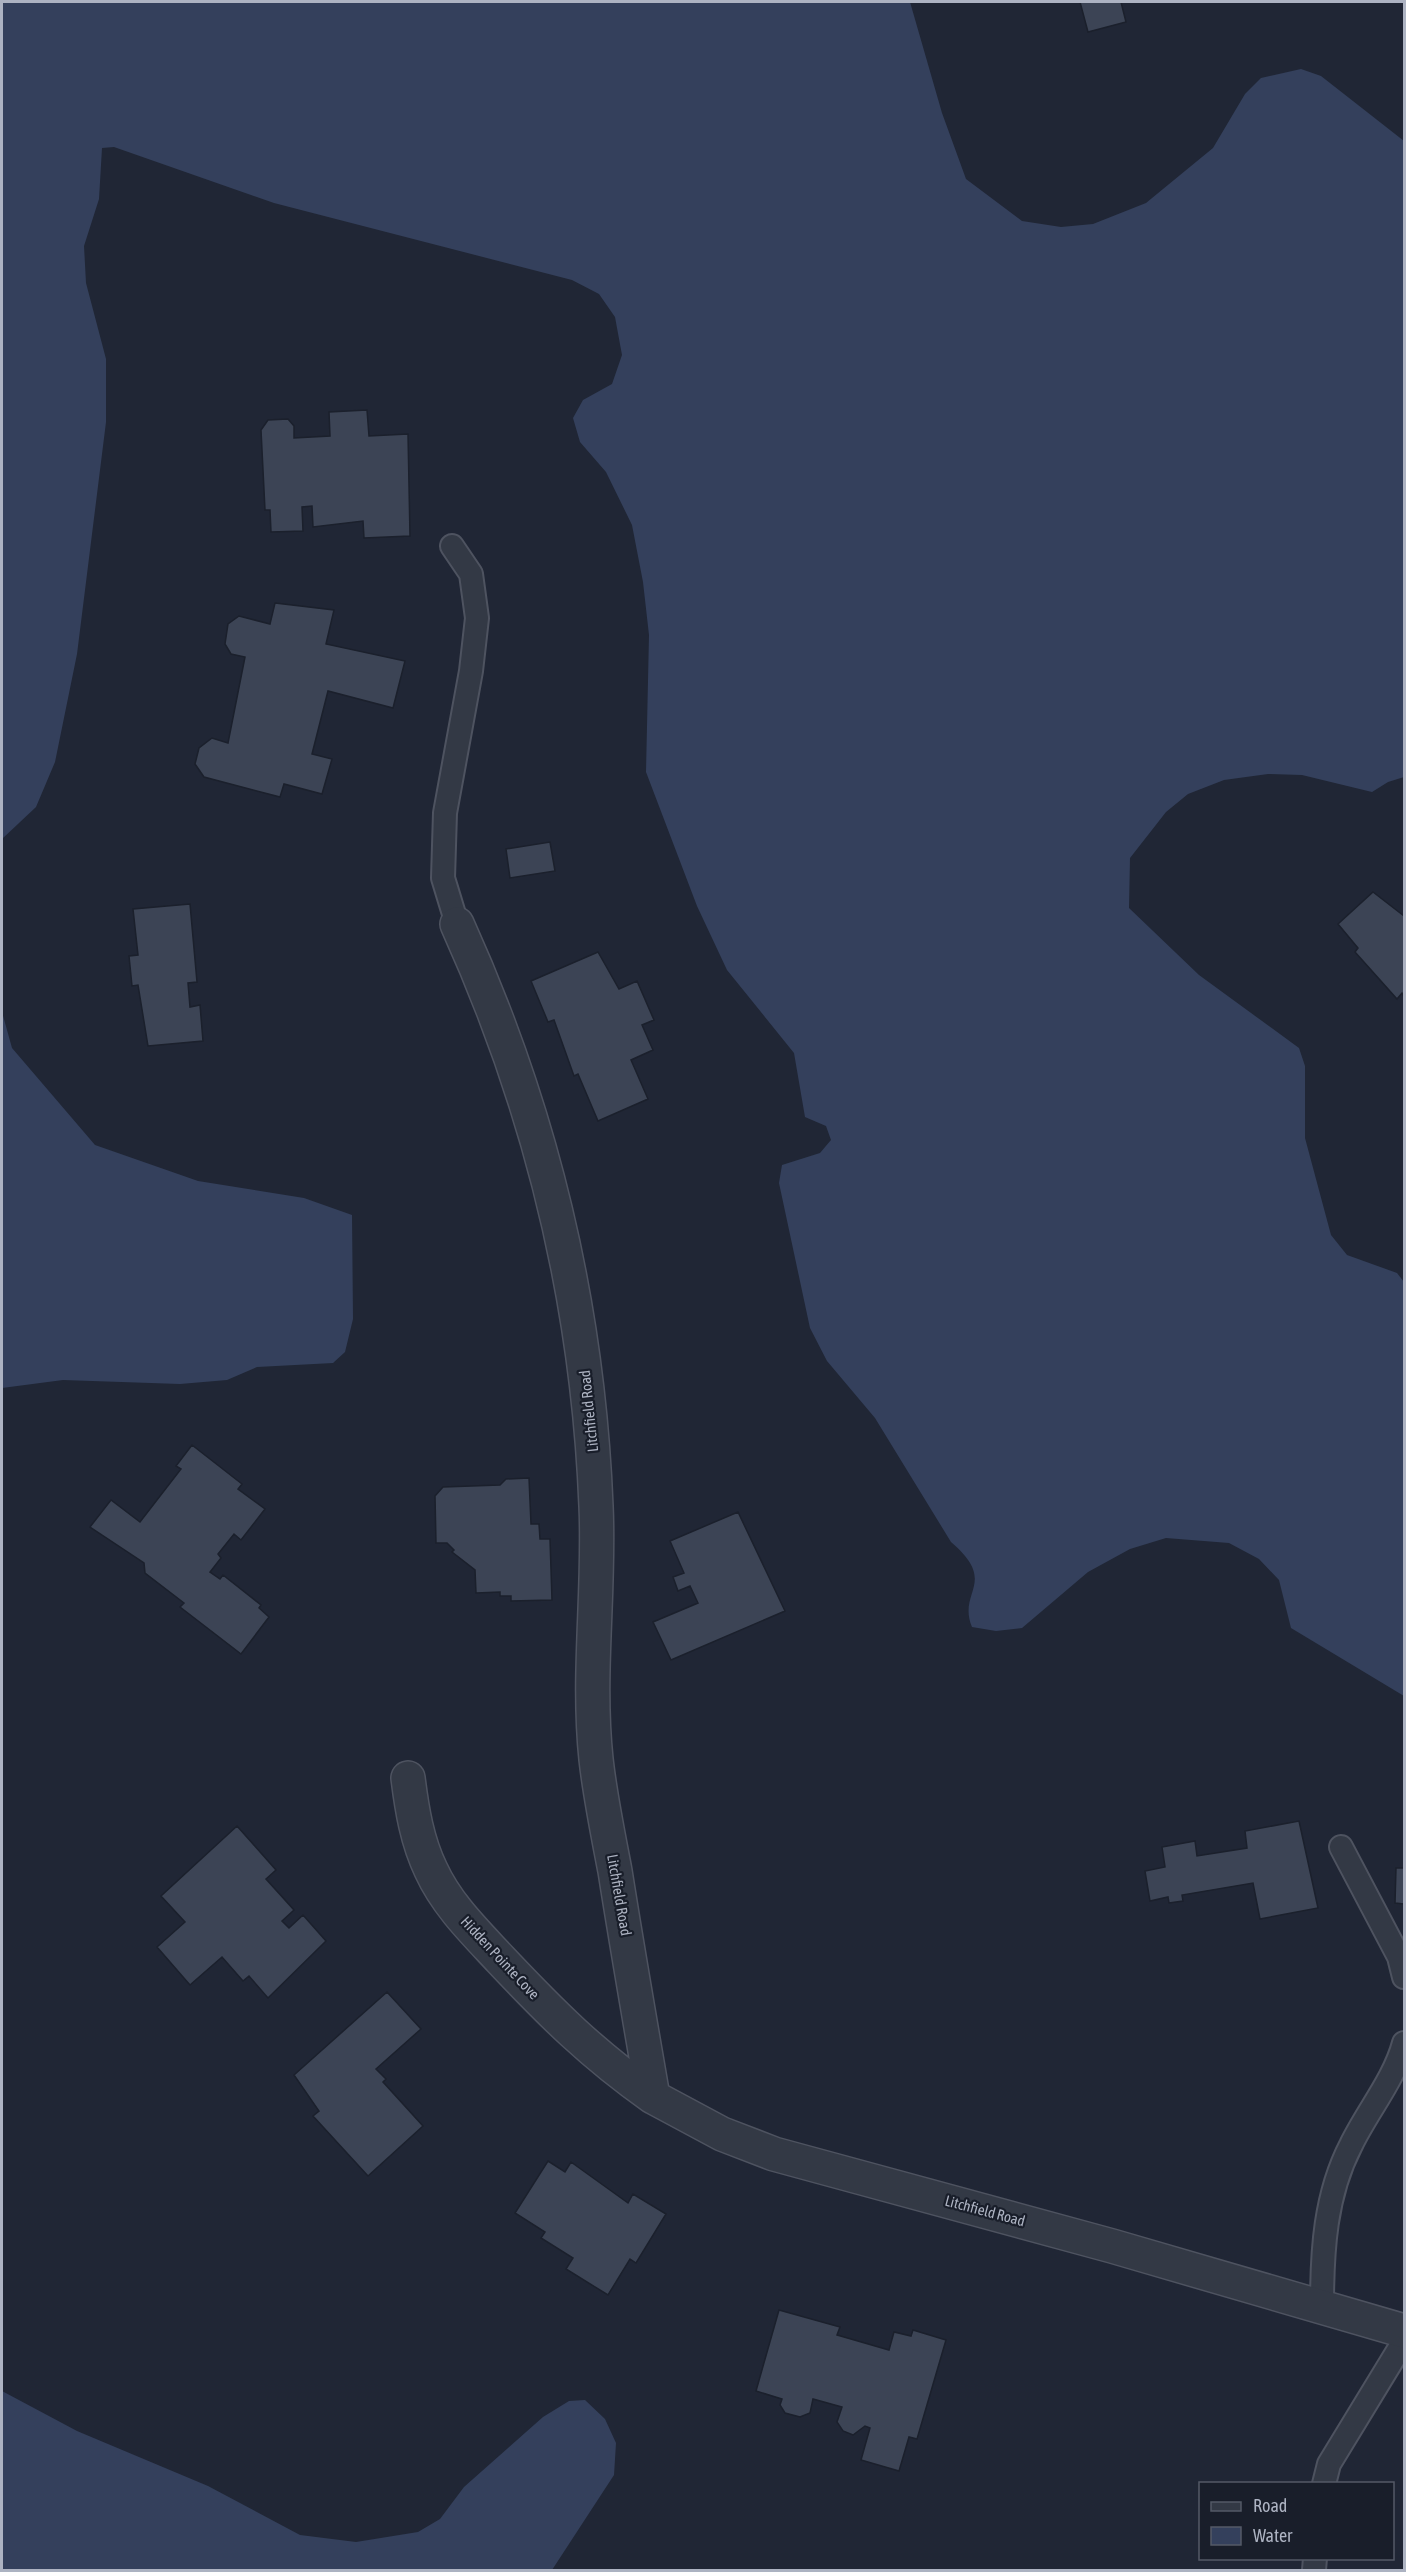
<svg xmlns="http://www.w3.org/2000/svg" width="1406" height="2572" viewBox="0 0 1406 2572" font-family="'Asap Condensed',sans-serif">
  <rect width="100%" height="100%" fill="#202635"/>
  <path fill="#34405c" d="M2,2H910L942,113L966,179L1022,221L1061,227L1093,224L1146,203L1213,148L1245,94L1261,78L1301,69L1321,76L1404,141V777L1388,782L1372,792L1302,775L1268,774L1224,780L1188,794L1166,812L1130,858L1129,908L1199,975L1299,1048L1305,1066V1138L1331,1235L1347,1255L1397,1273L1404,1282V1696L1291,1628L1279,1580L1259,1559L1229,1543L1166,1538L1130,1549L1088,1572L1022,1628L996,1631L972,1627C957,1591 999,1583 951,1542L875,1418L827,1361L810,1328L779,1183L782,1165L820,1153L831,1140L826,1126L805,1117L794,1053L727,970L697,906L646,772L649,635L643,582L632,525L606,472L580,442L573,418L583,400L612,384L622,355L615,317L599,294L572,280L274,203L114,147L102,148L99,199L84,246L86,283L106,359V422L77,654L55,762L36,807L2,839Z
    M2,1012L12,1048L95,1145L198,1181L304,1198L352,1215L353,1319L345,1352L333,1363L257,1367L227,1380L180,1384L63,1380L2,1388Z
    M2,2391L77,2431L208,2486L300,2535L356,2542L418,2532L440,2519L464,2487L543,2417L569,2401L585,2400L605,2419L616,2443L614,2475L552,2570H2Z"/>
  <path fill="#3c4455" stroke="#1b202c" stroke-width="1.5" d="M1080,2H1121L1126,22L1088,32Z
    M367,410L369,436L408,434L410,536L364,538L363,521L313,527L312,506L302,507L303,531L271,532L270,510H265L261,430L268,420L288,419L294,426V438L330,436L329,412Z
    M275,603L334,610L326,644L405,661L393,708L328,691L312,754L332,759L322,794L284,784L280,797L204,777L195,764L199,748L212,738L228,743L245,657L231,654L225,644L228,624L239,616L270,624Z
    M550,842L555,871L510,878L506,849Z
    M1373,892L1404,916V997L1402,993L1397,999L1355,952L1358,948L1338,924Z
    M190,904L197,982L188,983L190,1007L200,1005L203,1041L148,1046L138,985L132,986L129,956L138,955L133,909Z
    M598,952L619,989L637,981L654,1020L642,1025L653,1050L631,1060L648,1099L598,1121L578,1074L574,1076L554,1020L548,1022L531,981Z
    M192,1445L242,1484L238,1489L265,1509L241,1540L234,1534L218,1554L221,1558L210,1572L220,1579L223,1575L261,1605L259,1608L269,1617L241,1654L180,1607L184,1603L145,1573L144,1563L90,1527L111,1500L140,1522L181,1469L176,1466Z
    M529,1478L531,1524H539L540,1539H550L552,1600L511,1601V1596H500V1592L476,1593L475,1570L452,1552L454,1550L447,1543H436L435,1496L443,1487L500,1485L506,1479Z
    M738,1512L785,1611L671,1660L653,1622L698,1603L690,1586L678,1591L673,1577L684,1573L670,1541Z
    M1299,1821L1318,1908L1260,1919L1253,1883L1182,1895L1183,1901L1169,1903L1168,1897L1150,1901L1145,1871L1165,1867L1162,1847L1195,1841L1197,1856L1247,1848L1245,1831Z
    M237,1826L276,1870L266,1879L294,1910L282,1921L289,1928L303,1915L326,1941L268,1998L249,1976L243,1981L222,1957L190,1985L157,1947L185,1922L161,1896Z
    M1396,1868H1404V1904L1395,1903Z
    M387,1992L421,2029L376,2069L386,2079L383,2082L423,2126L368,2176L313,2116L319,2111L294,2075Z
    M548,2161L565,2172L571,2162L628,2203L633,2194L666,2214L636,2263L630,2259L608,2295L566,2269L573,2258L541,2238L545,2232L515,2213Z
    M779,2310L840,2327L837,2335L889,2350L894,2332L911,2336L913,2330L946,2340L917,2439L909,2437L899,2471L861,2460L870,2428L865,2426L853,2435L843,2431L837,2422L842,2407L813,2399L810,2413L800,2417L785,2413L780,2405L782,2399L756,2391Z"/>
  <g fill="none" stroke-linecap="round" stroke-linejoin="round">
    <defs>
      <path id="lane" d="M452,546L471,574L477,618L471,671L445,813L443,878L457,924
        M1341,1847L1399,1957L1404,1977
        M1322,2306C1322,2251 1325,2195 1351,2145C1368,2110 1394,2080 1404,2043
        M1324,2484L1329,2464L1404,2341
        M1314,2570L1315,2558"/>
      <path id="street" d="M457,924C540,1107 588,1304 596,1506C600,1590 587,1674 596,1759C600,1796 608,1834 615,1871C627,1947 640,2022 653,2097L722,2134L774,2154L1112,2246L1404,2331
        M408,1778C412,1810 417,1841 431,1870C447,1905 475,1932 501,1960C552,2014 592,2054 653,2097"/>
    </defs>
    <use href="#lane" stroke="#4e5360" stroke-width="26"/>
    <use href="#street" stroke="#4e5360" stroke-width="36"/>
    <use href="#lane" stroke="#333945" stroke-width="22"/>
    <use href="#street" stroke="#333945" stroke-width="33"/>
  </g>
  <g text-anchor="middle" stroke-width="4.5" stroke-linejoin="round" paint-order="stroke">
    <g font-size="15" fill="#adb3c2" stroke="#191e2a">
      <text transform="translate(589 1411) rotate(-96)" y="5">Litchfield Road</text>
      <text transform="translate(619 1895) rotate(80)" y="5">Litchfield Road</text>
      <text transform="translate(500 1958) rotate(47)" y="5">Hidden Pointe Cove</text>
      <text transform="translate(985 2211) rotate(15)" y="5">Litchfield Road</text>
    </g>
  </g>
  <rect width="1406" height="2572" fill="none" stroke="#adb3c2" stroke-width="6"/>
  <rect x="1199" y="2482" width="195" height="78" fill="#191e2a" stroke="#545a67" stroke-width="1.5"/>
  <rect x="1211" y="2502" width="30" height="9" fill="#333945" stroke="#545a67" stroke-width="1.5"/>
  <text x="1253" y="2512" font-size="18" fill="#adb3c2">Road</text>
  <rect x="1211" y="2527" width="30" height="18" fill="#34405c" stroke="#545a67" stroke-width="1.5"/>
  <text x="1253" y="2542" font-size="18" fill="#adb3c2">Water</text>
</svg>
